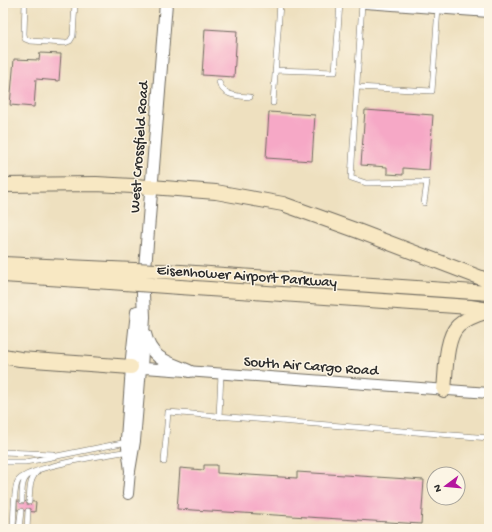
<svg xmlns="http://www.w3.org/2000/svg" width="492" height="532" viewBox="0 0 492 532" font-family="'Gochi Hand',sans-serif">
  <rect width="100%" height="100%" fill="#fcf5e5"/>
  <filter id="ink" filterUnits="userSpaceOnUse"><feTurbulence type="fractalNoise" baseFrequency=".025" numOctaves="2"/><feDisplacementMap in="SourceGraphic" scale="8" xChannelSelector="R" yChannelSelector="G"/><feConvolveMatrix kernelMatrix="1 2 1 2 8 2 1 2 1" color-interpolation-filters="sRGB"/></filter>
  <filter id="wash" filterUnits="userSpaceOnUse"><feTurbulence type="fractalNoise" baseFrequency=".012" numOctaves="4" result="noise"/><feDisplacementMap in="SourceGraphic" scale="16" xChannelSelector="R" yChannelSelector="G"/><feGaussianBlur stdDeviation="0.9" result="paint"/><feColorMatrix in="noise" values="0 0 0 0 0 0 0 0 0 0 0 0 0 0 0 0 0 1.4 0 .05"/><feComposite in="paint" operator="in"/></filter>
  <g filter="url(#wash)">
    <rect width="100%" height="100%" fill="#eee0bf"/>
    <g id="blocks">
      <path fill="#f6a8c6" d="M205,29L237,31L234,77L202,75Z
        M40,53L61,54L59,81L36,79L34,107L10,105L14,59L39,60Z
        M365,110L433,115L429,170L403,168V175L387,174V167L361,165Z
        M269,112L315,115L312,161L266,158Z
        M204,465H217V473L297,478V472L424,480L421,524L177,509L180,468L204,470Z
        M17,501L36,502L35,512L17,510Z"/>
    </g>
  </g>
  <g filter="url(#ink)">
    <use href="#blocks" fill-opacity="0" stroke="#6f6a5f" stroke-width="1"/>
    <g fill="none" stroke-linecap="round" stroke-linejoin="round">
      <defs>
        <path id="service" d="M25,3L24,34L25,39L30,41L65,43L70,41L73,36L75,3
          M362,3L351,178L366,183L427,182L424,203
          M275,70L335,72L340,3
          M219,82C223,96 237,96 250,97
          M357,87L432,91L438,8
          M273,103L280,3
          M219,417L221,374
          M3,452L53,454
          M3,462H25L37,460L122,443H128
          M164,462L168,412L489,438
          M22,501C22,492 21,480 29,475
          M29,502C30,490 29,479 38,471
          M13,529C14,517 13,490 18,481C26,467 110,454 129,451
          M19,529L21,511
          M27,529L28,511"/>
        <path id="minor" d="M365,3L489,12
          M130,471L126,439L131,367L489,393
          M128,494L130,471L135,441L141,368"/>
        <path id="tertiary" d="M145,334C151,359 167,362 189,371
          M131,367L137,312
          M141,368L144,317L143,294L166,3"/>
        <path id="secondary" d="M3,185L96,184L151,187L216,192L283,204L358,231L489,281
          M3,264L111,269
          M181,272L489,293
          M3,275L110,282
          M180,287L470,307L489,310
          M3,356L20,359L131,367
          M444,390C446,373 445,338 458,326C466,318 478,314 489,311"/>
      </defs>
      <use href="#service" stroke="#6f6a5f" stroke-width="6"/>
      <use href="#minor" stroke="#6f6a5f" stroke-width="12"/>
      <use href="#tertiary" stroke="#6f6a5f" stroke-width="14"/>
      <use href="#secondary" stroke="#6f6a5f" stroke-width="16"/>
      <use href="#service" stroke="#fff" stroke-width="5"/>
      <use href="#minor" stroke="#fff" stroke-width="10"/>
      <use href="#tertiary" stroke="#fff" stroke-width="12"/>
      <use href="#secondary" stroke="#f8e8c3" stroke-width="14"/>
      <defs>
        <path id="secondary-bridge" d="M111,269L181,272
          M110,282L180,287"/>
      </defs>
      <use href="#secondary-bridge" stroke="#6f6a5f" stroke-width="16" stroke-linecap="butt"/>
      <use href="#secondary-bridge" stroke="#f8e8c3" stroke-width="14"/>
    </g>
  </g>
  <g text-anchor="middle" stroke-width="3" stroke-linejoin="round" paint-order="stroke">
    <g font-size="15" fill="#2b2b2b" stroke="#fcf5e5">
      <text transform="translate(138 147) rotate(-86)" y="5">West Crossfield Road</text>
      <text transform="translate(247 275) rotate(4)" y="5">Eisenhower Airport Parkway</text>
      <text transform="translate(311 365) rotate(4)" y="5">South Air Cargo Road</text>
    </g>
  </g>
  <rect width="492" height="532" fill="none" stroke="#fcf5e5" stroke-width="16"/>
  <g transform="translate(446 486) rotate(254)"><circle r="19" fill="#fcf5e5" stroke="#a8a49b"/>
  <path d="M0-3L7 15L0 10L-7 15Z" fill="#b5179e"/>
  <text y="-6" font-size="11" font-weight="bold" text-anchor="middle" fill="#2b2b2b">N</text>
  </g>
</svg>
